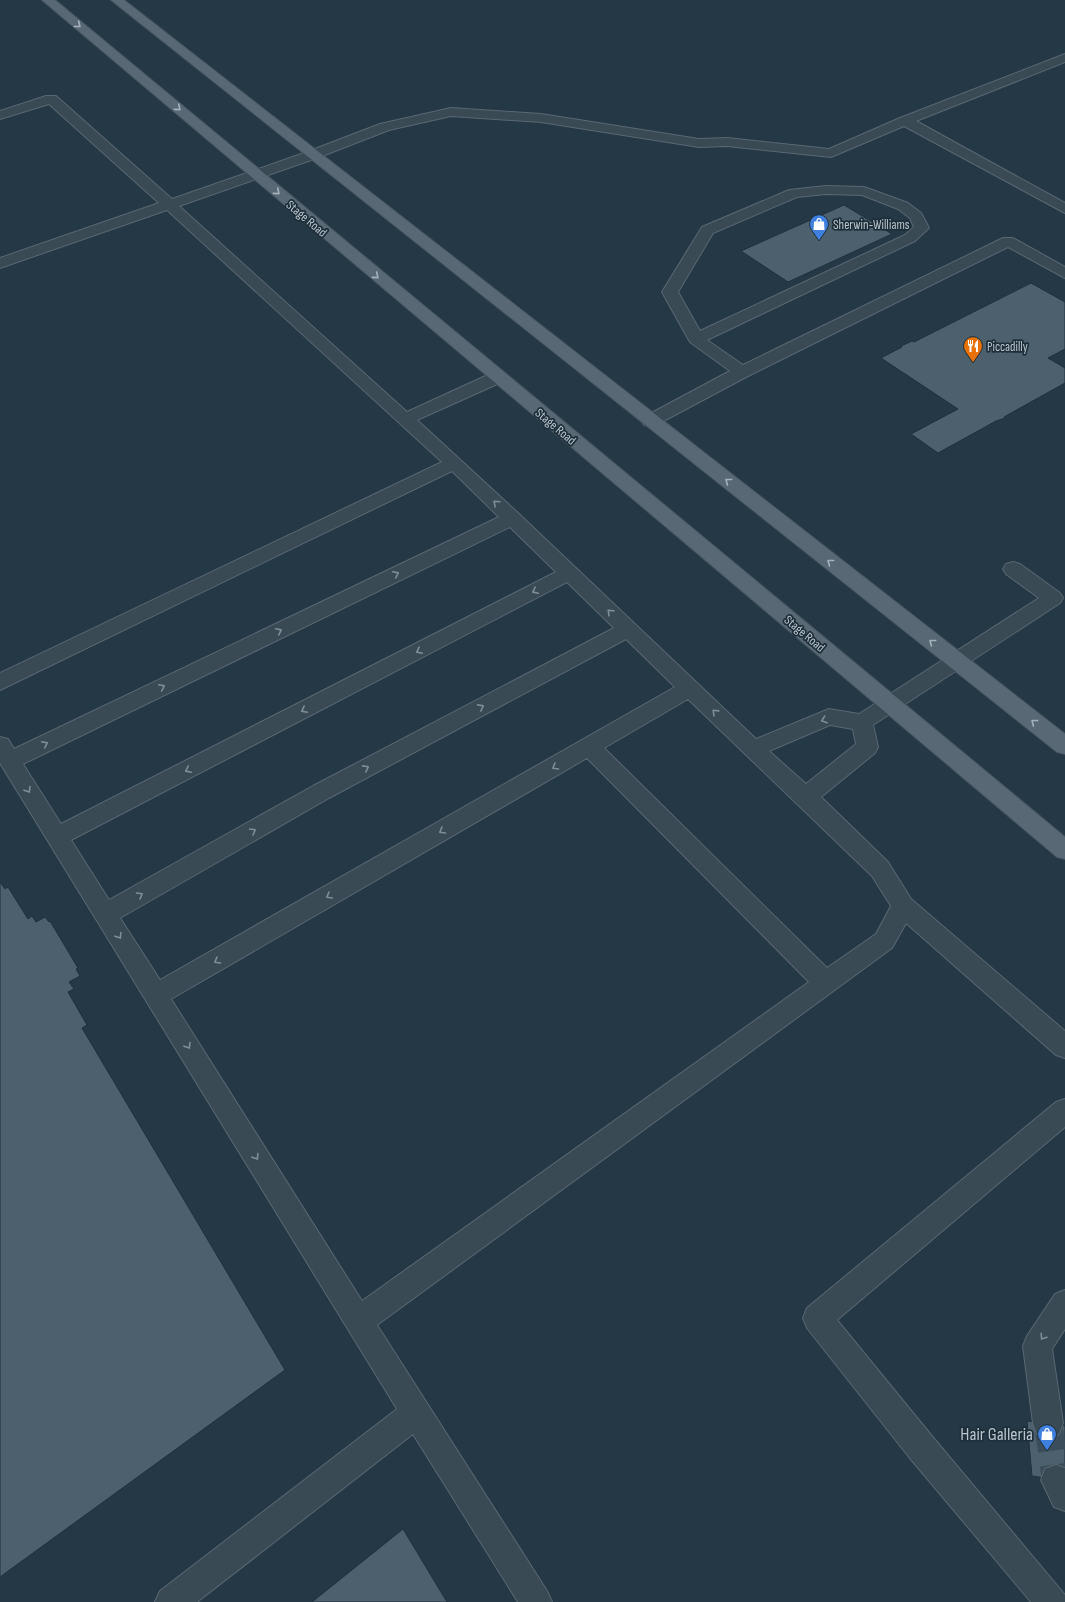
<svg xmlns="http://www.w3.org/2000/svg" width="1065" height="1602" viewBox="0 0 1065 1602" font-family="'Sofia Sans Condensed',sans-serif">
  <rect width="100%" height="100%" fill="#253846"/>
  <path fill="#4c606e" stroke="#21313c" d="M844,205L892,234L788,282L741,251Z
    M1031,283L1065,302V349L1048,358L1065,368V383L1004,417L1005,418L996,421L938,453L911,434L958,409L881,358L902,347L901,346L912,341L914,342Z
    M0,882L5,889L8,887L28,919L32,916L36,922L45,917L49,922L50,921L78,968L76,969L80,976L69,982L74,989L68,992L87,1025L82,1028L285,1370L0,1577Z
    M1027,1421L1065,1426V1481L1032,1476Z
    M403,1529L447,1602H312Z"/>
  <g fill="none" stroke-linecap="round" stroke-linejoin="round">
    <path stroke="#3b4d5a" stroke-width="28" stroke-dasharray="28 14" stroke-linecap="butt" d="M1048,1423L1056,1480"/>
    <defs>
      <path id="minor" d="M1065,54V62L916,121L1065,203V213L904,126L831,157L727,146L699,147L541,122L451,116L389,130L317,158L179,206L407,412L492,373L498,372L504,373L506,377L504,381L417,420L519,514L756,739L829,709L859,714L1039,598L1006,574L1003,569L1006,564L1013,562L1020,564L1060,593L1063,598L1060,603L873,725L878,747L875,753L821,797L888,862L911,899L1065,1031V1058L1056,1055L906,923L892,948L377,1325L547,1591L552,1602H518L413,1434L197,1602H155L160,1591L397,1409L0,763V737L8,739L14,749L499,517L452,471L0,690V673L442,462L167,210L0,268V258L159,203L49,104L0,119V111L46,96H56L172,199L307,152L380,124L451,108L541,114L699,139L727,138L829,149L900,118ZM510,527L556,572L61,824L23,764ZM567,582L614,628L313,786L109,900L71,840ZM626,639L675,687L160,980L120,918L329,798ZM688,699L872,876L891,906L876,934L827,968L604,748ZM830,725L853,729L856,744L806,784L769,751ZM587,758L809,982L362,1301L171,999Z
        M826,186L864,187L908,203L921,213L929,228L915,241L707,340L743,365L1003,238H1013L1065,267V278L1008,247L748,376L656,425L650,426L644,425L641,421L644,417L730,371L690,342L662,292L702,227L789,190ZM826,194L862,195L898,209L910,218L914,227L905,235L700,331L678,292L713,233L797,197Z
        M1065,1099V1127L837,1320L931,1435L1065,1595V1602H1031L909,1457L807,1328L803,1318L807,1308L1056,1102Z
        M1065,1290V1329L1052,1349L1063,1423L1059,1434L1048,1438L1037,1434L1033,1423L1023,1346L1027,1336L1055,1294Z
        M1056,1465L1065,1468V1511L1054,1507L1041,1480L1045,1469Z"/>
      <path id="major" d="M42,0H55L1065,837V859L1057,857Z
        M111,0H124L1065,734V754L1057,752Z"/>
    </defs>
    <use href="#minor" stroke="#596772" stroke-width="2"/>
    <use href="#major" stroke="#44535e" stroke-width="2"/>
    <use href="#minor" fill="#3a4a55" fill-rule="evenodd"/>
    <use href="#major" fill="#586975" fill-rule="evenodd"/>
  </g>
  <defs><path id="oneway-chevron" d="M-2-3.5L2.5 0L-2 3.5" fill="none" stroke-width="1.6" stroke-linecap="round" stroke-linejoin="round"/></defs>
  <g stroke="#a5b2bc">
    <use href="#oneway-chevron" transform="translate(78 25) rotate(39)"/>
    <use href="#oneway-chevron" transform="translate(178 108) rotate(40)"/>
    <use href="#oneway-chevron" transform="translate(277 192) rotate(40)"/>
    <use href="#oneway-chevron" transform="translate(376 276) rotate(40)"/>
    <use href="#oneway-chevron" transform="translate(728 481) rotate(-142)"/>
    <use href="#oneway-chevron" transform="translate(830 562) rotate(-142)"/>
    <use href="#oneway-chevron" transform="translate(932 642) rotate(-142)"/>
    <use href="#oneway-chevron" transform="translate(1034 722) rotate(-142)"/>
  </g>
  <g stroke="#7f8d98">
    <use href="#oneway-chevron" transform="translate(496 503) rotate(-137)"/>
    <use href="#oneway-chevron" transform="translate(396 574) rotate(-26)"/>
    <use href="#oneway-chevron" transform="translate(535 591) rotate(153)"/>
    <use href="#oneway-chevron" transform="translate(610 612) rotate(-136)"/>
    <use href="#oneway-chevron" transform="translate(279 631) rotate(-26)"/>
    <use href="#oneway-chevron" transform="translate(419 651) rotate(153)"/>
    <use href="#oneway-chevron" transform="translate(162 687) rotate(-26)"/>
    <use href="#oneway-chevron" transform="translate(481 707) rotate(-28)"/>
    <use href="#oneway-chevron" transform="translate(304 710) rotate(153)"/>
    <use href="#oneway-chevron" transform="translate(715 712) rotate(-136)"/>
    <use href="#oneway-chevron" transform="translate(824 720) rotate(161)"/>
    <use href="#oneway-chevron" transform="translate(45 744) rotate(-26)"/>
    <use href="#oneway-chevron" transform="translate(555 767) rotate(150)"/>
    <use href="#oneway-chevron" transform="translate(366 768) rotate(-28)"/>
    <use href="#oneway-chevron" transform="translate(188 770) rotate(153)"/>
    <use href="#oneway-chevron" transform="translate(28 790) rotate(58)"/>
    <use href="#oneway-chevron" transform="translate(253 831) rotate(-30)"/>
    <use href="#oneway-chevron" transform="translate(442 831) rotate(150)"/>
    <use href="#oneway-chevron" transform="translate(140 895) rotate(-30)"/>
    <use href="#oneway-chevron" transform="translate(329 896) rotate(150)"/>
    <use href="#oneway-chevron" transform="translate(119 936) rotate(58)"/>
    <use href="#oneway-chevron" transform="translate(217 961) rotate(150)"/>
    <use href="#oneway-chevron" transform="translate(188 1046) rotate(58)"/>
    <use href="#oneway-chevron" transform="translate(256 1157) rotate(58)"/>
    <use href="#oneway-chevron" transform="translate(1043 1337) rotate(124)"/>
  </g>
  <defs>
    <symbol id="shop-pin" viewBox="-11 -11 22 30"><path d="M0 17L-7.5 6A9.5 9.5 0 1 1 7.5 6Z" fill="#3f7fe0" stroke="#1e2f3a"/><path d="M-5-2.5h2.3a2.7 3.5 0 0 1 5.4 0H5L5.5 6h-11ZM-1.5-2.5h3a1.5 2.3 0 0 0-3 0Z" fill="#fff"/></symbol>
    <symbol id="restaurant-pin" viewBox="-11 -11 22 30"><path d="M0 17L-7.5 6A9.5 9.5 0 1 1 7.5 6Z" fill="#e8710a" stroke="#1e2f3a"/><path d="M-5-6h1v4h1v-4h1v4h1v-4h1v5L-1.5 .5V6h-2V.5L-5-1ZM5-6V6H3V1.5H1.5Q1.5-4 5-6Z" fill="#fff"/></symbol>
  </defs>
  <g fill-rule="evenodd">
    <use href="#shop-pin" x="808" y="213" width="22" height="30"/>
    <use href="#restaurant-pin" x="962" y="335" width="22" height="30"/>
    <use href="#shop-pin" x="1036" y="1423" width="22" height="30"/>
  </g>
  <g text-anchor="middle" stroke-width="3.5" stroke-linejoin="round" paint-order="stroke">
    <g font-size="13" fill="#b8c4ce" stroke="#1e2f3a">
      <text transform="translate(307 218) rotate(40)" y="5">Stage Road</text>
      <text transform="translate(556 426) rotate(40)" y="5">Stage Road</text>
      <text transform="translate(805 633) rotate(40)" y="5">Stage Road</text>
    </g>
    <g font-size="13" fill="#b8c4ce" stroke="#1e2f3a" text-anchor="start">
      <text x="833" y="229">Sherwin-Williams</text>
      <text x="987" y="351">Piccadilly</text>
    </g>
    <g font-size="18" fill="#b8c4ce" stroke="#1e2f3a" text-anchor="end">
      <text x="1033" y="1440">Hair Galleria</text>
    </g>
  </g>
</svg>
